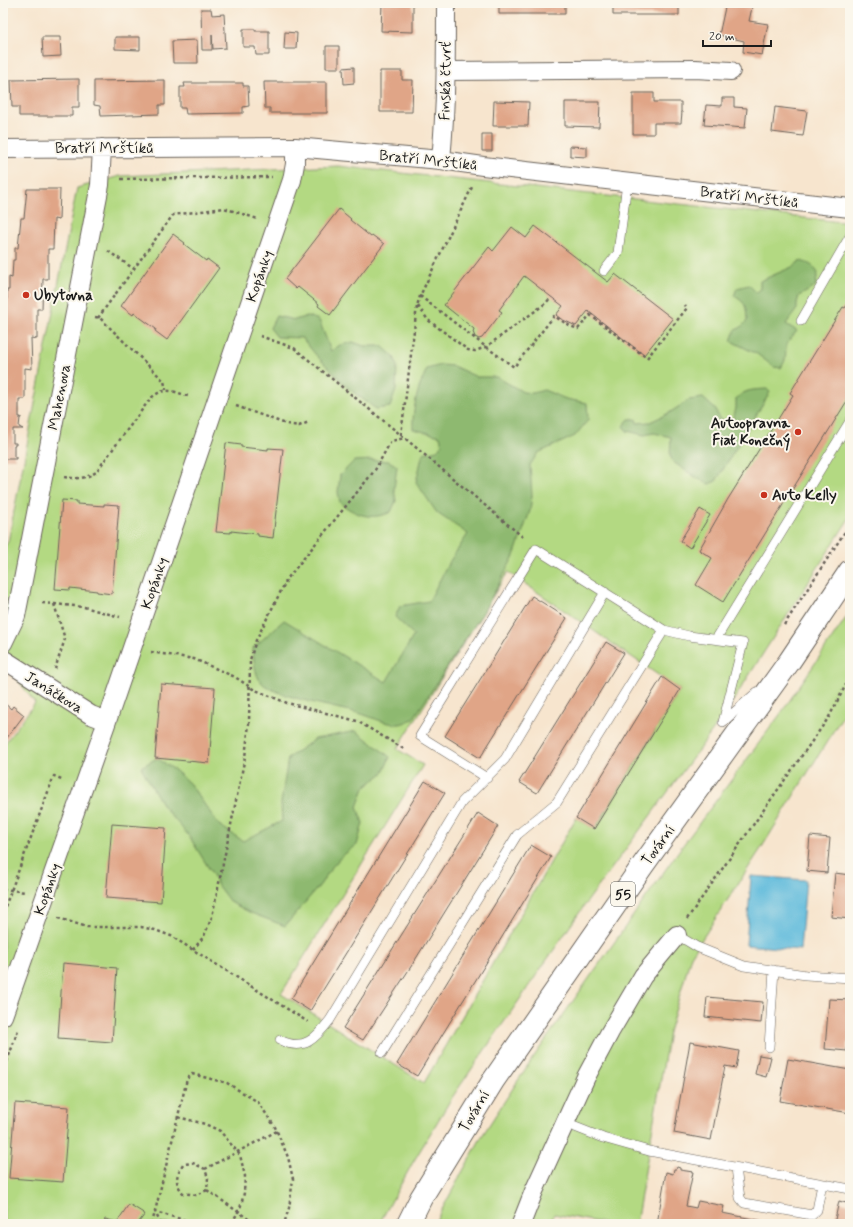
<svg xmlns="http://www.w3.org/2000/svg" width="853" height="1227" viewBox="0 0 853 1227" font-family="Mynerve,sans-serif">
  <rect width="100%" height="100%" fill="#fbf7ec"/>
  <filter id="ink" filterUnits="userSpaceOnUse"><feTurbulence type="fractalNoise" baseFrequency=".025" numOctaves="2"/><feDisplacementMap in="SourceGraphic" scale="8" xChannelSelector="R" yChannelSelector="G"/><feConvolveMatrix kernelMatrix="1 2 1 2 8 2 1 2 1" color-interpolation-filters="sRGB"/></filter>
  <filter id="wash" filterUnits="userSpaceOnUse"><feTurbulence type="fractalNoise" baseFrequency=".012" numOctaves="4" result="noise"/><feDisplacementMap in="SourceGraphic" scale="16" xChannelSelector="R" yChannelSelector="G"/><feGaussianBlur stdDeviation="0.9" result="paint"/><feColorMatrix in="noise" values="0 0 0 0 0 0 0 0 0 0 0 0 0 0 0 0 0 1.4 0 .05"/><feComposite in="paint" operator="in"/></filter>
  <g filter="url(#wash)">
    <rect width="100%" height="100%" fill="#f7e5ce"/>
    <path fill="#b3d982" stroke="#687a4f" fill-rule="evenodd" d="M338,166L850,223V517L722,718L584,906L451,1099L412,1164L379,1224H3V746L35,703L3,660V549L8,542L77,188L120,176ZM508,572L680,690L595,829L576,818L424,1083L281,994L423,765L397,749Z
      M850,612V704L762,847L691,956L669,1032L636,1224H609L554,1214L551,1224H434L482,1136L528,1065L680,849L779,716Z"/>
    <path fill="#8eb970" stroke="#556a46" d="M800,261C809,263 813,265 818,273L815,287L799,296L797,303V309L786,324L797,331C793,336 787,342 786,348C785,358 787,358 781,368L774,367L757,354L731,341L735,330L740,328L747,321C746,307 747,303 734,296L737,288L749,285L756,292L760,289V281L792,267Z
      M276,316L295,320L307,316L319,320L331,351L340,345L353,342L364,346H382L394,357L397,365L396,390L390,407L376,409L349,389L316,355L302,338L277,337L270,328Z
      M441,365L453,366L477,377H497L523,392L533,393L544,390L566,399L587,403L588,420L575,436L538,453L530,465L532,496L530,511L514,556L483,613L413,719C408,721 401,725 396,724C382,723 370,716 358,713C338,708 274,696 262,683C254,675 254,658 253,648L284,620L386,682L414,635L395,617L400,606L429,601L448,564L468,534L437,513L416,482L423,453L437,450L442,445L440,436L413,429C412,409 418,387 427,369Z
      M767,389L770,392L766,399L716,481L709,484L697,478L673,462L670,455L671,437L654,433L644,435L627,431L623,426L629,419H636L637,423L650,422L669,413L689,400L703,398L716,410L719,419L728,420L733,419L736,408V399C745,389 753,390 767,389Z
      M373,460L389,461L397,466L394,489L396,501L391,512C371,521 356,515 340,503L338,492L340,475L354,461Z
      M356,731L390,757L383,773L364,788L357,807L363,823L357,845L342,856L332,867L320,885L285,926L251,913L230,902L218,886L213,875L189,836L163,806L141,767L157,758L176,771L190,784L219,825L243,841L282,821L281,803L288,758L315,739Z"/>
    <path fill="#5dbadb" stroke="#3c6b7c" d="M751,876L806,880L800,950L746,945Z"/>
    <g id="blocks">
      <path fill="#e0a587" d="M382,3H413V32L381,31Z
        M499,3H565V14H499Z
        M613,3H679V15H613Z
        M726,3H753L749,21L768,24L762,55L743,52L744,41L719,35Z
        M201,9H211L212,15L224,14L226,48L213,49L212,34V50H202Z
        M243,29H255V31H269V55H256L255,47H243Z
        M285,32L297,33L296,49H284Z
        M42,37H60L61,56L43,57Z
        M115,37H140V50L115,49Z
        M197,40L198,63H173L172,41Z
        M326,46H339V68H326Z
        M354,67V83L344,84L343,68Z
        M380,71H402V80H413L412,112H380Z
        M79,79V107H72V116H19V107H12L11,80Z
        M165,80V105H159V114L101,116L100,106L94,105V81Z
        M264,82H327V113H270V108H265Z
        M184,83H243V86H248L249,106L243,107V113L186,114L185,108H180V87H185Z
        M633,93H654V102H681V112H682L681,123H654V134H633Z
        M722,98H734V107L747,108L745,128L704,125L706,105L722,106Z
        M494,101L529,102L528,126H493Z
        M565,102H600L599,127L565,126Z
        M775,107L807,111L803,136L772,132Z
        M482,134H492V151H482Z
        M570,146L587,147V157L570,156Z
        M27,189H60L59,220L54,219L53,249H48V279H43L42,309H37V339L31,338L32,369L25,368V399H19V417H21V418H20L19,427L23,429H13V443H16V445H14V457H16V459H3V308H7V290H9V277L12,278L13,260H15V248H18L21,218H24Z
        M339,209L351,219L350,220L371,237L372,235L384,244L330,315L318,306L319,304L298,287L296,289L285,279Z
        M535,226L608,282L615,274L673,319L644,355L588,311L576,326L561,319L556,315L563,306L524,276L499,310L502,312L482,338L479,339L475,337L473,332L474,329L444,305L489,247L493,251L512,227L526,238Z
        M173,234L185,243L184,244L206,261L207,259L219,268L167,340L155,331L156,329L134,313L133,315L121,306Z
        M850,301V396L723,602L696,585L712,558L699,550L728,499L793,395L790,393L843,307L845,308Z
        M226,443L241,445V447L268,450V448L283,449L273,538L258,536V534L231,531V533L216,532Z
        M62,500L77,501V504L104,506V504L119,505L112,594L97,592V591L70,588V590L55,589Z
        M700,509L710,515L690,548L680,541Z
        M532,596L567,618L480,758L445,736Z
        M606,642L624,653L537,793L519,782Z
        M662,677L680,690L594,829L576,818Z
        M161,684L215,688L209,763L155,758Z
        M3,702L11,709L13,706L24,715L3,743Z
        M425,781L445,793L310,1011L291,999Z
        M478,813L498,826L412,965L363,1040L343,1028Z
        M112,824L166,828L161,902L106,898Z
        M810,836L830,838L827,873L807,871Z
        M531,845L551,857L417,1076L397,1064Z
        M835,873L850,875V919L831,917Z
        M63,963L117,968L112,1042L58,1038Z
        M707,997L763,1002L761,1023L705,1017Z
        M829,999L850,1000V1043H847V1051L825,1049Z
        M690,1042L739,1051L736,1068L725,1066L711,1140L674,1133Z
        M759,1055L771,1057L766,1077L755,1074Z
        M788,1059L850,1070V1113L780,1101Z
        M15,1103L69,1107L63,1182L9,1178Z
        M677,1167L680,1168V1170L693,1172L686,1206L696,1208L698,1201L724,1206L722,1213L779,1224H657L666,1172L673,1174L674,1169H676Z
        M839,1201L850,1204V1224H834Z
        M129,1204L145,1214L139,1222L143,1224H104L105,1219L117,1222Z"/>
    </g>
  </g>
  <g filter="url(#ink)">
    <use href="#blocks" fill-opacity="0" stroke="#69625a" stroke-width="1"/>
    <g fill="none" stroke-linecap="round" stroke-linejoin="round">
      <defs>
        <path id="service" d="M604,271L618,253L627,183
          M801,321L850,236
          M716,639L850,421
          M487,778L420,736L536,549L664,630L689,636L743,643L723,722L757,692
          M677,935L697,947L744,966L806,975L850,978
          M280,1040C304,1052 316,1038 330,1020L462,802L505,759L605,592
          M769,1047L774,970
          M382,1053L517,835L557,802L664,630
          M565,1123L603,1138L649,1151L850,1189
          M736,1168L740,1198L744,1203L812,1215L817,1210L822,1184"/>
        <path id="minor" d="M446,71L695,69L731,71
          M3,149L295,147L441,160L483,166L850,208
          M441,160C446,107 446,55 446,3
          M3,643L16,616L100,185L102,148
          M3,659L91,715L107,721
          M3,1016L107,721L292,180L295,164V147
          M521,1224L534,1191L565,1123L586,1077L610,1032L643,976L677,935"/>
        <path id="primary" d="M408,1224L421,1198L493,1081L643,865L789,662L850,571"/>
      </defs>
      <use href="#service" stroke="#69625a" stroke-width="10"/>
      <use href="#minor" stroke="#69625a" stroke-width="20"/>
      <use href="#primary" stroke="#69625a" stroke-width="24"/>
      <path stroke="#69625a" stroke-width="2.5" stroke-dasharray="3 3" stroke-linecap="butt" d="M121,179L272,177
        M108,251L134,269
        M420,296L486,347L514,367L554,316L570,326L578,329L590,315L647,358L687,308L685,305
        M418,306L428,320L468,350L475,351L486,347L546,303L551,297
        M95,317L100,318L164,381L166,390
        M98,318L173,215L224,208L258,219
        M260,336L294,348L401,435L524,538
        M236,406L286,424L299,426L309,422
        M401,435L417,306L420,296L473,185
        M64,477C76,479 86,479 96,472L150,399C164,386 172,391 188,396
        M42,603L54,604L65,639L55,669
        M54,604L84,607L120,617
        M784,625L850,524
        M151,652L194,659L235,677L253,689L287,703L357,721L404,749
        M3,889L25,892
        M3,912L54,776L64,780
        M58,918L87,927H141L155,930L171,936L308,1022
        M687,919L829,717L850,677
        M193,950L204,936L212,917L245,757L249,724L250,660L256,640L287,579L375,470L391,441L405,438
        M3,1073L18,1030
        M178,1117L205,1124L220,1131L240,1155L245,1176L244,1193L240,1209L231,1224
        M205,1169L277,1131
        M207,1190L196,1195L183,1193C174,1182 176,1176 183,1164L193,1163L205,1169L208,1178L207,1190L254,1223
        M152,1224L187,1079L192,1074L227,1083L258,1102L275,1127L288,1157L293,1179L289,1208L284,1224
        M161,1224L155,1212L199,1224"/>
      <use href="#service" stroke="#fff" stroke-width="9"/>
      <use href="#minor" stroke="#fff" stroke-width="18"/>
      <use href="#primary" stroke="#fff" stroke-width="22"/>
    </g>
  </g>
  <g fill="#c8321e" stroke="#fbf7ec" stroke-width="1.5">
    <circle cx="26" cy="295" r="4"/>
    <circle cx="798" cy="432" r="4"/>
    <circle cx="764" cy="495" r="4"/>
  </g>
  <g text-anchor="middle" stroke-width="4" stroke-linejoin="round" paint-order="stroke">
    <rect fill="#fbf7ec" stroke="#5f5e5a" stroke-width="1" x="611" y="882" width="24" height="24" rx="3"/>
    <g font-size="14" font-weight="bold" fill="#1c1c1c">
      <text x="623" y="899">55</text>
    </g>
    <g font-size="15" fill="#1c1c1c" stroke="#fbf7ec">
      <text transform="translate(445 81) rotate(-89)" y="5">Finská čtvrť</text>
      <text x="104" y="153">Bratří Mrštíků</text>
      <text transform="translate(428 160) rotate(6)" y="5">Bratří Mrštíků</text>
      <text transform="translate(749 197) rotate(7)" y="5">Bratří Mrštíků</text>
      <text transform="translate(259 276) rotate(-71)" y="5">Kopánky</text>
      <text transform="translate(59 397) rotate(-79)" y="5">Mahenova</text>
      <text transform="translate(154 583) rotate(-71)" y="5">Kopánky</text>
      <text transform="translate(54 692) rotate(32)" y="5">Janáčkova</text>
      <text transform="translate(658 845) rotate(-54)" y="5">Tovární</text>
      <text transform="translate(47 889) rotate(-71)" y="5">Kopánky</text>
      <text transform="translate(474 1111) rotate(-59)" y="5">Tovární</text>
    </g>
    <g font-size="15" font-weight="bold" fill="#1c1c1c" stroke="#fbf7ec" text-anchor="start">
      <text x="34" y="300">Ubytovna</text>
      <text x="790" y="428" text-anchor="end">Autoopravna<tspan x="790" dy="17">Fiat Konečný</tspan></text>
      <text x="772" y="500">Auto Kelly</text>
    </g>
  </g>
  <rect width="853" height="1227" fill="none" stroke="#fbf7ec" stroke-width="16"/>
  <path d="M703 40v6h68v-6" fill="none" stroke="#1c1c1c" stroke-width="2"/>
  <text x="709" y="40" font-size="12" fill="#1c1c1c" stroke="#fbf7ec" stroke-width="3" paint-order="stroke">20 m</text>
</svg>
